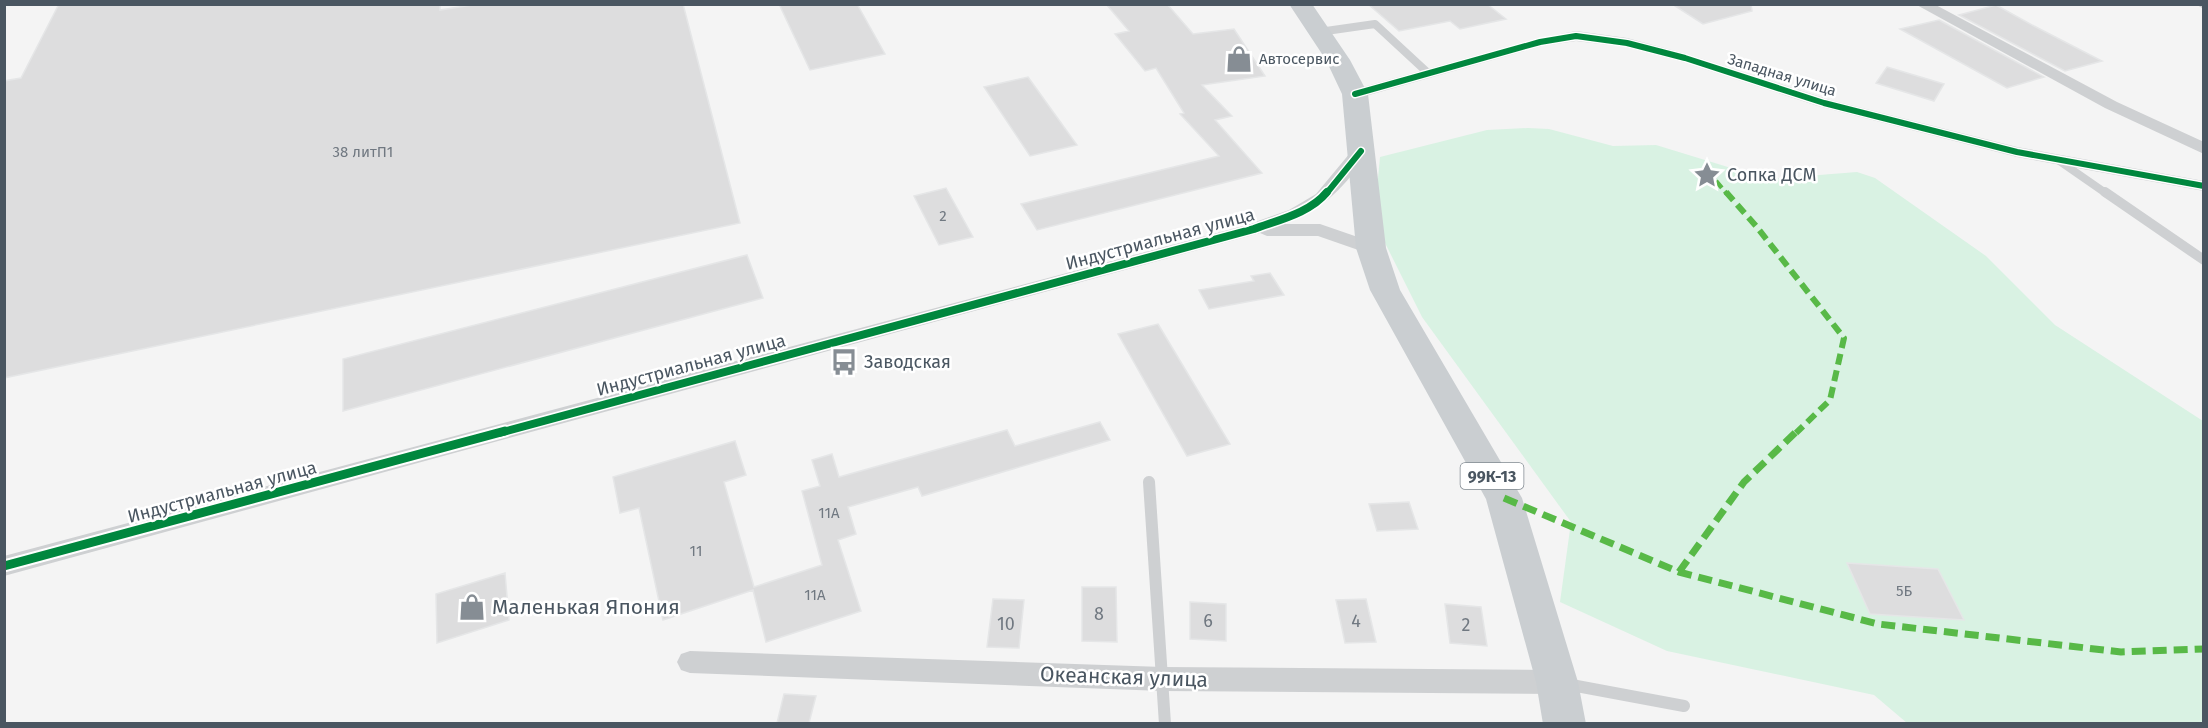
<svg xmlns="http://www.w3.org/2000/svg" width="2208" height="728" viewBox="0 0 2208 728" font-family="'Fira Sans',sans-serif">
  <rect width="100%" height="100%" fill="#f4f4f4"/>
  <path fill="#d9f2e3" d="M1528,128L1549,129L1613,146L1656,145L1767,179L1857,172L1875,178L1986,256L2055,325L2203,421V723H1907L1874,695L1667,651L1560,602L1571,522L1422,317L1374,221L1380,157L1487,130Z"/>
  <path fill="#ddddde" stroke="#e5e6e7" stroke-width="1.5" d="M59,4H440V10L478,4H683L740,223L4,378V81L21,78Z
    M779,4H857L885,54L810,70Z
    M1106,4H1167L1193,34L1234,29L1265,76L1202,85L1232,116L1215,120L1262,173L1037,230L1021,204L1219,156L1180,114L1184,113L1156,68L1145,71L1115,34L1129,31Z
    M1368,4H1487L1506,19L1460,29L1450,21L1399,31Z
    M1672,4H1751L1752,11L1703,24Z
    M1996,5L2034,26L2102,61L2065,71L1959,15Z
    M1939,20L2044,77L2007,88L1900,29Z
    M1887,67L1944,84L1934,101L1876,83Z
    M1028,77L1077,145L1030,156L984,87Z
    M946,188L973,237L939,245L914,196Z
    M747,255L763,298L343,411V359Z
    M1270,273L1284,295L1209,309L1199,290L1254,281L1251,276Z
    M1158,324L1230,444L1187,456L1118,334Z
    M1100,422L1110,440L922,496L918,487L848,507L856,534L838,540L861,611L766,642L753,590L663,620L639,508L620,513L613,477L735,441L746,475L724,482L754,587L822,565L802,491L820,486L812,460L832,454L839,477L1007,430L1015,446Z
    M1409,502L1418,529L1377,531L1369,504Z
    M1847,563L1938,569L1964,620L1870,614Z
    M505,573L509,620L437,643L436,594Z
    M1082,587H1116L1117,642L1082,641Z
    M993,599L1024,600L1019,648L987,647Z
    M1366,599L1376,642L1345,643L1336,600Z
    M1190,602L1226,604V641L1190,639Z
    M1445,604L1481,607L1487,646L1450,643Z
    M784,694L816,696L809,723H777Z"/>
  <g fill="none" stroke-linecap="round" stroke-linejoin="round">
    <path stroke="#ced0d2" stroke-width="8" d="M1319,32L1375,24L1428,73
      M2058,160L2107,194"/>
    <path stroke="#ced0d2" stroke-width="10" d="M2105,192L2204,260"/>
    <path stroke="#ced0d2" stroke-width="12" d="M1149,482L1165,724
      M1566,684L1684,706"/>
    <path fill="#ced0d2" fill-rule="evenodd" d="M1915,4H1934L2117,102L2204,142V154L2105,108Z
      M2195,4H2204V9Z
      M1576,31L1627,38L1690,55L1830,100L2017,147L2204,181V191L2017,157L1818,106L1680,61L1626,47L1576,41L1542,46L1355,99L1347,94L1349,91L1535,39Z
      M1361,146L1367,147L1370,151C1345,186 1325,209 1284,224H1320L1378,244L1380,248L1378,252H1364L1318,236H1267L1260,233L4,576V556L1247,225L1289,210L1316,194L1355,147Z
      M690,651L1163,667L1557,670L1566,674L1570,682L1566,690L1557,694L1163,691L690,673L681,670L677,662L681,654Z"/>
    <path fill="#caced1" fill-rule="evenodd" d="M1289,4H1312L1350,60L1368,94L1386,248L1400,290L1522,498L1578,682L1586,724H1543L1536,682L1486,499L1370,290L1356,248L1342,94L1326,60Z"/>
    <path stroke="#58b947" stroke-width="4.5" stroke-dasharray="9 4.5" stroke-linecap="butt" d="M1716,181L1727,194"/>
    <path stroke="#58b947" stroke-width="6" stroke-dasharray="11 6" stroke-linecap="butt" d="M1726,192L1756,226L1844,338L1830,400L1796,433"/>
    <path stroke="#58b947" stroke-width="7" stroke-dasharray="14 7" stroke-linecap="butt" d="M1504,498L1679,572L1878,624L2121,652L2204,649
      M1679,572L1744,482L1797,431"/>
    <defs>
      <path id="cycleway-far2" d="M1355,94L1540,42L1576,36L1627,43L1685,58L1824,103L2017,152L2204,186
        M1326,194L1361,151"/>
      <path id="cycleway-far1" d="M499,433L1254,229C1278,220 1310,213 1327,192"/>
      <path id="cycleway" d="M4,566L505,431"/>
    </defs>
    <use href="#cycleway-far2" stroke="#fff" stroke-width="9"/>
    <use href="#cycleway-far1" stroke="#fff" stroke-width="11"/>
    <use href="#cycleway" stroke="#fff" stroke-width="13"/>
    <use href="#cycleway-far2" stroke="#00873e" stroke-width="6"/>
    <use href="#cycleway-far1" stroke="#00873e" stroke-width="8"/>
    <use href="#cycleway" stroke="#00873e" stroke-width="9"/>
  </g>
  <defs>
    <symbol id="shop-bare" viewBox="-9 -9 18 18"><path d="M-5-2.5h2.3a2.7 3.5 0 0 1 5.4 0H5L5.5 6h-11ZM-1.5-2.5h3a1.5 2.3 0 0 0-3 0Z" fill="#868d94" stroke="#fff" stroke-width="2.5" paint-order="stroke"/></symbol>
    <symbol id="sight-bare" viewBox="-9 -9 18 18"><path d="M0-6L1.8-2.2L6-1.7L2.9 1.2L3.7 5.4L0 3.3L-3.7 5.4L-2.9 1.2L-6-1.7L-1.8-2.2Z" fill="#868d94" stroke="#fff" stroke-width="2.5" paint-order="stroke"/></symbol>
    <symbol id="bus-bare" viewBox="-9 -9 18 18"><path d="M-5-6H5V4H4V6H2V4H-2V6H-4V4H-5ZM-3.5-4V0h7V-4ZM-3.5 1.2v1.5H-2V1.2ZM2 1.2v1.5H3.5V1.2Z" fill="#868d94" stroke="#fff" stroke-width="2.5" paint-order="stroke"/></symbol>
  </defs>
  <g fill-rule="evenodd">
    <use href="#shop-bare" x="1220" y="40" width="38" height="38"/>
    <use href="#sight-bare" x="1688" y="156" width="38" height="38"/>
    <use href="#bus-bare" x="825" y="343" width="38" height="38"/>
    <use href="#shop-bare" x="453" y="588" width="38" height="38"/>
  </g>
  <g text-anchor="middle" stroke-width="5" stroke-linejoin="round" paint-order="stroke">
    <g font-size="15" fill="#4a5661" stroke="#fff" text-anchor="start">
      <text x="1259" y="64">Автосервис</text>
    </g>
    <g font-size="15" fill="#4a5661" stroke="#fff">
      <text transform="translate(1782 75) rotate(17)" y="5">Западная улица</text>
    </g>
    <g font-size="15" fill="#707881">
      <text x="363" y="157">38 литП1</text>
      <text x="943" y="221">2</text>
      <text x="829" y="518">11А</text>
      <text x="696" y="556">11</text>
      <text x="1904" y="596">5Б</text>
      <text x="815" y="600">11А</text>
    </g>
    <rect fill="#fff" stroke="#808990" stroke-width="1.5" x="1460.5" y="463" width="63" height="26" rx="4.5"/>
    <g font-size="16" font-weight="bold" fill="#4a5661">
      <text x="1492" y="482">99К-13</text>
    </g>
    <g font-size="18" fill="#4a5661" stroke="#fff" text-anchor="start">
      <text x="1727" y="181">Сопка ДСМ</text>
      <text x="864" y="368">Заводская</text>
    </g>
    <g font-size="18" fill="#4a5661" stroke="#fff">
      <text transform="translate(1160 239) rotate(-15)" y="6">Индустриальная улица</text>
      <text transform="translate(691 365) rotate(-15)" y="6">Индустриальная улица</text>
      <text transform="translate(222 492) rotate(-15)" y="6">Индустриальная улица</text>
    </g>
    <g font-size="18" fill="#707881">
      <text x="1099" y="620">8</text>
      <text x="1208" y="627">6</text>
      <text x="1356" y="627">4</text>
      <text x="1006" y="630">10</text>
      <text x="1466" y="631">2</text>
    </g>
    <g font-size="21" fill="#4a5661" stroke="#fff" text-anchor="start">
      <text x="492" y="614">Маленькая Япония</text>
    </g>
    <g font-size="21" fill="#4a5661" stroke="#fff">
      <text transform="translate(1124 677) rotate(2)" y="7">Океанская улица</text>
    </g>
  </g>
  <rect width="2208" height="728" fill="none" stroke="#4a5661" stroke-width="12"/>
</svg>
